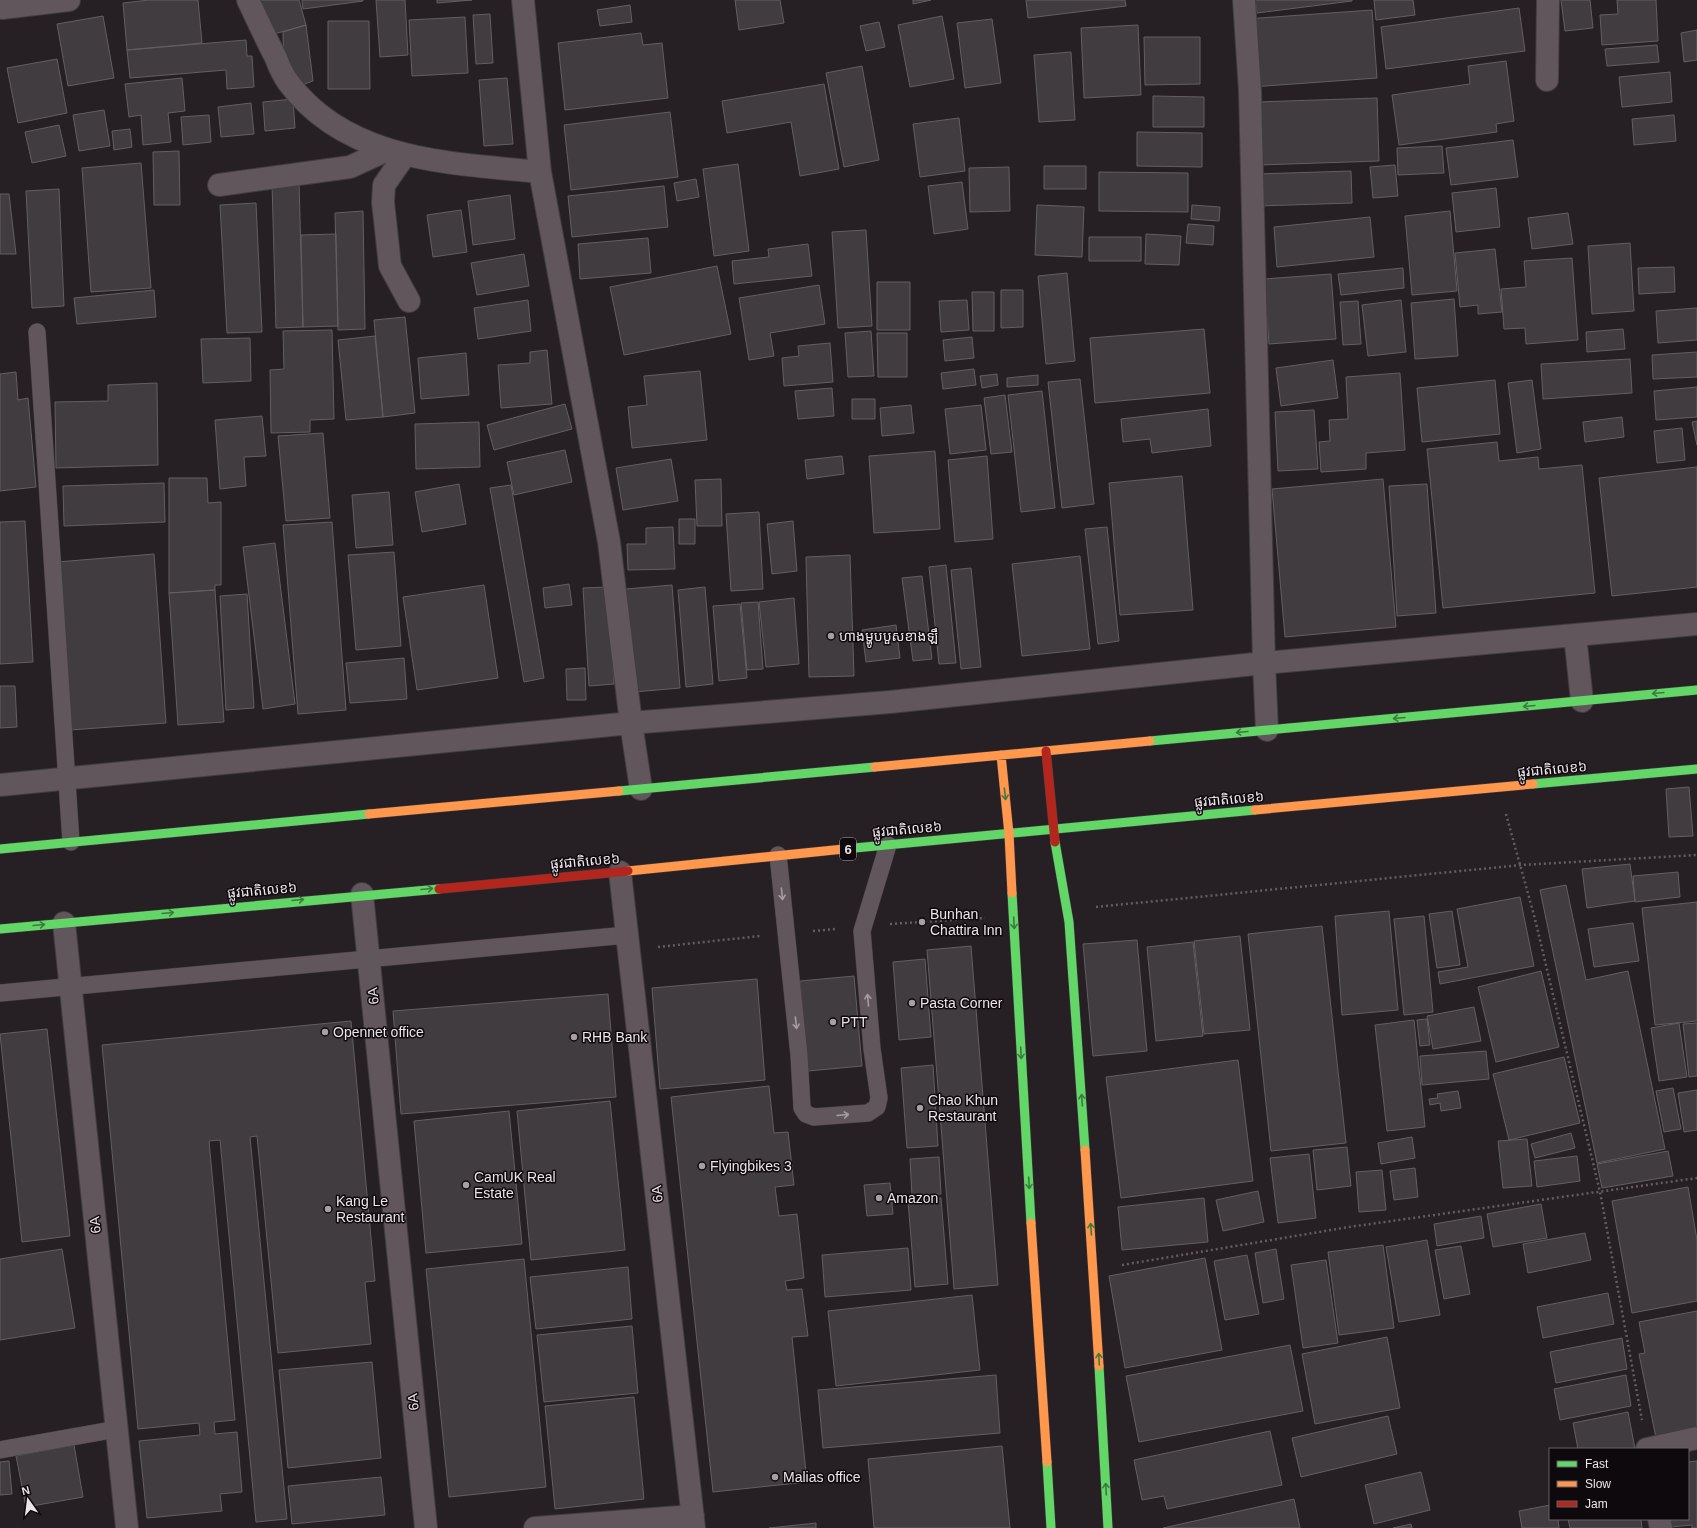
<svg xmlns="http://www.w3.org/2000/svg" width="1697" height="1528" viewBox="0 0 1697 1528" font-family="Helvetica,'Noto Sans Khmer',sans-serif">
  <rect width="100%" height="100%" fill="#262024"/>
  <path fill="#403c3f" stroke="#645e62" d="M149,0H198L202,43L127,50L123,3Z
    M257,0H299L306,25L267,36Z
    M302,0H363V1L303,9Z
    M376,0H405L408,55L380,57Z
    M437,0H472L437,3Z
    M735,0H780L784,23L739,30Z
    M913,0H931L913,4Z
    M1026,0H1125L1126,6L1028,18Z
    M1255,0H1352V1L1257,13Z
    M1374,0H1413L1415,15L1376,20Z
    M1561,0H1590L1593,28L1565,31Z
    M1617,0H1656L1658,41L1602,45L1600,15L1618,14Z
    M630,5L632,22L600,26L597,10Z
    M1519,8L1525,51L1386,69L1381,27Z
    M1372,10L1377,78L1251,87L1246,19Z
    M490,14L493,63L476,64L473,15Z
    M103,16L114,78L68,86L57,24Z
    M942,16L954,79L910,87L898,25Z
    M465,17L468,73L412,76L409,20Z
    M992,19L1001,83L965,88L957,23Z
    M328,21H369L370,89H328Z
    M879,22L885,47L866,51L860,26Z
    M306,25L313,81L299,86L284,75L283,32Z
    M1138,25L1141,95L1084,98L1081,28Z
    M1697,30V60L1684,62L1681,33Z
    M641,33L643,45L662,43L668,98L565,110L558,43Z
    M1144,37H1200V84L1145,85Z
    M246,40L247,56H252L254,87L227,89L226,70L130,78L127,50Z
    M1657,45L1659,62L1607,66L1605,49Z
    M1071,52L1075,120L1039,122L1034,55Z
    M57,59L67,113L18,123L7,68Z
    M1506,61L1514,121L1496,124L1497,132L1399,145L1392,95L1470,84L1468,66Z
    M862,66L879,160L844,167L826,73Z
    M1670,72L1672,102L1622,107L1619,77Z
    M182,78L185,111L168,113L171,142L143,145L141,115L129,117L125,84Z
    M507,78L513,144L484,146L479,80Z
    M824,84L839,169L800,176L791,122L727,133L722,101Z
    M1153,96L1204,97V127H1153Z
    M1377,98L1379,161L1259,165L1257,102Z
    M293,99L295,128L265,131L263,102Z
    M251,103L254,134L221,137L218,107Z
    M104,110L110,146L79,151L73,115Z
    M670,112L678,177L571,190L564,125Z
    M209,115L211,142L183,145L181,117Z
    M1674,115L1676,141L1634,145L1632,119Z
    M959,118L965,171L920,177L913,124Z
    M59,125L66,156L32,163L25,132Z
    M130,129L132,147L114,150L112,131Z
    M1137,132L1202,133V167L1137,166Z
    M1513,140L1518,177L1451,185L1446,148Z
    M1442,146L1444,173L1398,175L1397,148Z
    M179,151L180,205H154L153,152Z
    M141,163L151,288L91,292L82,168Z
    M738,164L749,251L714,256L703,169Z
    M1395,165L1398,196L1373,198L1370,167Z
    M1044,166H1086V189H1044Z
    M1009,167L1010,211L970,212L969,168Z
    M1351,171L1352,203L1258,206L1257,174Z
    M1099,172L1188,173V212L1099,211Z
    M696,179L699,197L677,201L674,183Z
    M299,182L303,327L276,328L272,183Z
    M962,182L968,229L934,234L928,186Z
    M664,186L668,227L572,237L568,196Z
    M1496,188L1500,227L1456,232L1452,193Z
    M59,189L64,306L32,308L26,191Z
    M0,194H9L16,254H0Z
    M510,195L515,239L473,245L468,201Z
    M256,203L262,332L227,333L220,205Z
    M1037,205L1084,207L1082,257L1035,255Z
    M1192,205L1220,207L1219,221L1191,219Z
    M461,210L467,252L433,257L427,215Z
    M363,211L365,329L338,330L335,213Z
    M1450,211L1457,291L1412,295L1405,216Z
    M1568,213L1573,244L1532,249L1528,218Z
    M1370,217L1374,257L1277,267L1274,227Z
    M1188,224L1214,226L1213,245L1186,243Z
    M866,230L872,326L838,328L832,232Z
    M336,234L338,326L303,327L301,235Z
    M1146,234L1181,236L1179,265L1145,264Z
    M1089,237H1141V261H1089Z
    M648,238L651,273L580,279L578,244Z
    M1630,243L1634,311L1592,314L1588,246Z
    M808,244L812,276L734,284L732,261L769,257L768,249Z
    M1495,249L1502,312L1478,314V305L1460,307L1455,253Z
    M524,254L529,286L477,295L471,263Z
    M1572,258L1578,340L1526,344L1525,328L1504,329L1501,289L1526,287L1524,261Z
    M717,266L731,334L624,355L610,287Z
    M1674,267L1675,292L1639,294L1638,268Z
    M1403,268L1404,288L1341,295L1338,274Z
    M1067,273L1075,361L1046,364L1038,276Z
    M1331,274L1336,339L1269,344L1264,279Z
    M877,282H910V330H877Z
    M819,285L825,324L770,333L774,356L749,360L739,298Z
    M154,290L156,317L77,324L74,298Z
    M1001,290H1023V327L1001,328Z
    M972,292H994V331H973Z
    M1454,299L1458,356L1415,359L1411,303Z
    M528,300L531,331L478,339L474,308Z
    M967,300L969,330L941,332L939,301Z
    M1401,300L1406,352L1368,356L1362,305Z
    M1358,301L1361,344L1343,345L1340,302Z
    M1697,308V340L1658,343L1656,311Z
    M405,317L415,413L383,417L374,320Z
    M1204,329L1210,393L1095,403L1090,338Z
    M1623,329L1625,349L1587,352L1586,332Z
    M332,330L334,419L310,420V432L271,433L270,370L284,369L283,331Z
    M871,331L874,376L848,377L845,333Z
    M877,333H907V377H878Z
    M375,336L383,417L346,420L338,340Z
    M972,337L974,358L945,361L943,340Z
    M250,338L251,381L203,383L201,339Z
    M830,343L833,382L784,386L782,358L799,356L798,346Z
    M547,350L552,404L501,408L498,365L530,363V352Z
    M1697,352V377L1653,379L1652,355Z
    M466,353L469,395L421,399L418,358Z
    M1630,359L1632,393L1543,399L1541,364Z
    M1333,360L1338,398L1281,406L1276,368Z
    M974,369L976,385L943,389L941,373Z
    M700,371L707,440L632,448L628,407L647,405L644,376Z
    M16,372L18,400L28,398L36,487L0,491V374Z
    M1400,373L1405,450L1366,453V469L1321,472L1319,442L1330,441L1329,420L1348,419L1346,377Z
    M997,374L998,385L982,388L980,376Z
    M1038,375V385L1007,387V378Z
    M1080,379L1094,504L1062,508L1048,382Z
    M1495,380L1500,434L1422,442L1417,388Z
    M1532,380L1541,449L1517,453L1508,383Z
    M157,383L158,465L56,468L55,402L108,401V385Z
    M1697,387V417L1656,420L1654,391Z
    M832,388L834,416L798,419L795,391Z
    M1042,391L1055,508L1021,512L1008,395Z
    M1005,395L1012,452L991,454L984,398Z
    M852,399H875V419H852Z
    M565,404L572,429L494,450L487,425Z
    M911,405L914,433L882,436L880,408Z
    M981,405L986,450L950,454L945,409Z
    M1208,409L1211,446L1152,453L1150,439L1123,442L1121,419Z
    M1314,410L1318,469L1278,471L1275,412Z
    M262,416L266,456L244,457L246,486L220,489L215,420Z
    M1622,417L1624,437L1585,442L1583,422Z
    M1697,421V445L1692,422Z
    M479,422L480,467L416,469L415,424Z
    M1682,428L1685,460L1657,463L1654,431Z
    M323,433L330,518L286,521L278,436Z
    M1497,442L1499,461L1538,457L1539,469L1582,465L1595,593L1443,608L1427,449Z
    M565,450L572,482L514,495L507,462Z
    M935,451L940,529L874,533L869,456Z
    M842,456L844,474L807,479L805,460Z
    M987,456L993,539L955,542L948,460Z
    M671,459L678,501L623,510L616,468Z
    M1697,467V587L1612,596L1599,478Z
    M1182,476L1193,610L1120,615L1109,483Z
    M169,478H207L208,503L221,502V585H215V590L169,593Z
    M721,479L722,526H697L695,480Z
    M1383,479L1396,627L1285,637L1272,489Z
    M164,483L165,522L64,526L63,486Z
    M459,484L466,524L422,532L415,492Z
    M1427,484L1436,613L1397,616L1389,486Z
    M511,485L544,678L524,682L490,488Z
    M389,492L393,545L356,548L352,495Z
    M759,512L763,589L731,591L726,514Z
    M679,519H695V544H679Z
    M25,521L33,662L0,664V522Z
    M793,521L797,571L772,574L767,524Z
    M332,522L346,710L298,714L283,525Z
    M673,527L675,569L628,570L627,544H646V528Z
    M1107,527L1119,641L1098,644L1085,529Z
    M275,543L295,704L263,709L243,547Z
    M394,552L401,646L356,650L348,555Z
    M154,554L166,723L70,730L57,562Z
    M850,555L854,676L809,677L806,557Z
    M1080,556L1090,649L1022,656L1012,564Z
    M946,565L956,663L939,664L929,567Z
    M971,568L981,667L961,669L951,570Z
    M922,576L932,659L913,661L902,578Z
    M569,584L572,605L545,608L543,588Z
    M484,585L498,678L417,690L403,597Z
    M672,585L680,688L634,692L626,589Z
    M608,587L614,684L589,686L583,588Z
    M705,587L713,684L686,687L678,590Z
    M215,590L224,722L178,725L169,593Z
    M247,594L254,708L226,710L220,596Z
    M794,598L799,664L766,667L759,602Z
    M758,602L763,669L747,670L741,603Z
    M740,604L747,678L719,681L713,606Z
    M896,625L900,658L866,662L862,630Z
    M404,658L407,699L350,703L346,663Z
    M585,668L586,700H567L566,669Z
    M0,686H15L17,727L0,728Z
    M1689,787L1693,836L1669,837L1666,789Z
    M1630,864L1635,901L1587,908L1582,869Z
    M1678,872L1680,897L1635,902L1633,876Z
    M1566,885L1586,980L1628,971L1665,1149L1597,1163L1540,890Z
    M1520,897L1534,966L1440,984L1438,972L1468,967L1457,909Z
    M1697,902V1021L1655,1025L1642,908Z
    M1389,911L1398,1010L1342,1015L1335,916Z
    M1452,911L1460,965L1437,968L1429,914Z
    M1424,916L1433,1012L1404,1015L1394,919Z
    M1633,923L1639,961L1594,967L1588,929Z
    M1322,926L1346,1143L1271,1151L1248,934Z
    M1240,936L1250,1030L1204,1034L1194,941Z
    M1137,940L1147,1051L1093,1056L1083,944Z
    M1193,942L1203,1036L1156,1041L1147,947Z
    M971,946L998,1285L954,1289L927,950Z
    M925,959L931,1037L899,1040L893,962Z
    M1541,971L1559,1047L1496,1062L1478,987Z
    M854,976L862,1066L808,1071L800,981Z
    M757,979L765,1080L660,1089L652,988Z
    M608,994L616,1097L401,1114L393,1011Z
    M1474,1007L1481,1041L1433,1049L1427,1016Z
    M1427,1019L1430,1045L1420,1046L1417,1020Z
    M1414,1020L1425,1127L1387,1131L1375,1025Z
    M351,1021L375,1281L365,1282L371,1344L278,1353L257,1136L250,1137L287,1519L256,1522L220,1140L209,1141L235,1420L214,1422L215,1434L237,1432L242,1492L220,1494L222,1511L147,1518L139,1441L200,1435L199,1423L138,1429L102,1045Z
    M1679,1023L1687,1077L1659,1081L1651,1028Z
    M1697,1023V1076L1689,1077L1683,1024Z
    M47,1029L70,1236L22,1242L0,1034Z
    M1486,1051L1489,1079L1422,1085L1420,1056Z
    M1564,1057L1580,1123L1509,1140L1493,1074Z
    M1238,1060L1253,1181L1121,1198L1106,1077Z
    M933,1065L938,1146L907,1148L901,1068Z
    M769,1086L774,1133L788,1132L794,1185L775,1187L779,1216L797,1214L804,1278L785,1281L787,1290L802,1289L808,1336L792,1337L807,1482L713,1492L671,1097Z
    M1673,1088L1681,1129L1664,1132L1656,1091Z
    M1697,1090V1130L1684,1132L1678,1093Z
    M1458,1091L1461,1108L1441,1111L1440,1103L1430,1105L1429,1099L1438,1098L1437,1094Z
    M610,1101L625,1250L531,1260L517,1111Z
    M509,1111L522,1244L426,1253L414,1121Z
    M1571,1133L1575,1148L1535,1158L1531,1144Z
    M1412,1137L1415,1158L1381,1164L1378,1143Z
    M1527,1139L1532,1186L1503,1188L1498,1141Z
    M1347,1147L1351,1186L1317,1190L1313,1150Z
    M1668,1151L1673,1176L1602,1188L1597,1164Z
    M1309,1154L1316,1218L1278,1223L1270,1158Z
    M1577,1156L1580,1181L1537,1187L1534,1161Z
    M939,1157L941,1194L912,1196L910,1159Z
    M1415,1168L1418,1197L1394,1200L1390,1171Z
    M1382,1170L1386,1210L1359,1212L1356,1172Z
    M890,1183L893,1214L867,1216L864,1185Z
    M1688,1187L1697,1240V1301L1632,1313L1612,1201Z
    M1258,1191L1264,1222L1223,1231L1216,1200Z
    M941,1198L948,1284L915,1287L908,1201Z
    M1204,1198L1208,1242L1122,1250L1118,1207Z
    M1541,1204L1547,1238L1493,1247L1487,1214Z
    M1481,1216L1484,1238L1437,1246L1434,1224Z
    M1585,1233L1591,1260L1528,1273L1523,1244Z
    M1427,1240L1440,1315L1399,1322L1386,1247Z
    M1383,1245L1394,1328L1339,1335L1328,1252Z
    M1461,1246L1470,1294L1444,1299L1435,1250Z
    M908,1248L911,1290L825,1297L822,1255Z
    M62,1249L75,1328L0,1340V1259Z
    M1276,1249L1284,1299L1263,1303L1255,1253Z
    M1247,1255L1259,1314L1225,1320L1214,1261Z
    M1205,1258L1222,1350L1125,1368L1109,1276Z
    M524,1259L546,1487L449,1497L426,1269Z
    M1326,1260L1338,1343L1303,1348L1291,1265Z
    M628,1267L632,1319L536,1329L530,1277Z
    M1608,1293L1614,1324L1543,1338L1537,1307Z
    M972,1295L980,1370L836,1386L828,1311Z
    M1697,1311V1435L1657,1443L1639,1354L1645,1353L1639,1322Z
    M632,1326L638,1393L544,1402L537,1335Z
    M1387,1337L1400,1408L1315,1424L1302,1354Z
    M1622,1338L1627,1369L1556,1383L1550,1352Z
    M1290,1345L1303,1411L1139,1442L1126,1376Z
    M372,1362L381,1458L288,1468L279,1370Z
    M996,1375L1000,1433L823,1448L818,1390Z
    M1626,1375L1631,1406L1560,1420L1554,1389Z
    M634,1397L644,1499L555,1509L545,1406Z
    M1628,1412L1635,1449H1578L1573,1423Z
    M1388,1416L1397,1454L1301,1477L1292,1438Z
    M1270,1431L1282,1485L1167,1509L1164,1496L1142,1500L1134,1460Z
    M74,1445L83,1497L26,1507L16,1456Z
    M1002,1446L1010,1528H874L868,1459Z
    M9,1461L12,1494L0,1495V1462Z
    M1697,1461V1528H1692V1525L1671,1527L1670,1519H1688V1462Z
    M1421,1472L1430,1510L1374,1524L1365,1485Z
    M381,1477L385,1515L292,1524L288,1486Z
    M1294,1499L1300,1528H1163Z
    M1550,1505V1519H1558L1559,1528H1522L1519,1511Z
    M1568,1519H1641L1642,1528H1570Z
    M816,1523V1528H769Z
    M1411,1524L1412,1528H1393Z"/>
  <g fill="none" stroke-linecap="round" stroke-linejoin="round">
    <defs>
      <path id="lane" d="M37,332L71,842
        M778,855L799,1055L802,1108L806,1114L814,1117L868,1113L877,1107L879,1098L872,1049L862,931L888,845
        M0,993L627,935
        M0,1450L117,1429"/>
      <path id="street" d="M248,0C257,19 266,39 276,58C279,66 283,75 288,82C347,162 451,163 540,172
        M523,0L540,172L609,542L631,723L641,789
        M1244,0L1250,91L1264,663L1267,730
        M2,8L69,0
        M1547,80L1548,0
        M405,155L384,185L383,202L390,266L409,301
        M219,185L350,167L387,150
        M1575,635L1582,701
        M0,785L631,723L890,702L1264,663L1697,624
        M620,872L694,1528
        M362,894L426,1528
        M64,923L127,1528
        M1647,1449L1697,1438
        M1659,1519L1661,1528
        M535,1528L693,1516"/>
      <path id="fast" d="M1150,741L1697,690
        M1533,784L1697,769
        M619,791L875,767
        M1055,842L1069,922L1085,1150
        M0,849L369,814
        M844,849L1255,810
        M1012,893L1031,1223
        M0,929L439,889
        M1099,1366L1108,1528
        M1047,1462L1051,1528"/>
      <path id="slow" d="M1001,755L1009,834L1012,893
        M875,767L1150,741
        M1255,810L1533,784
        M369,814L619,791
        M628,871L844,849
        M1085,1150L1099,1366
        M1031,1223L1047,1462"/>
      <path id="jam" d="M1046,751L1055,842
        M439,889L628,871"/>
    </defs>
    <use href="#lane" stroke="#413c40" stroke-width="18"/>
    <use href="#street" stroke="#413c40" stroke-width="24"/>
    <use href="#fast" stroke="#413c40" stroke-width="10"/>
    <use href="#slow" stroke="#413c40" stroke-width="10"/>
    <use href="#jam" stroke="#413c40" stroke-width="10"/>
    <path stroke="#655c62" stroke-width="2.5" stroke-dasharray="2 3" stroke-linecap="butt" d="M1506,814L1535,919L1600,1192L1642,1420
      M1096,907L1521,865L1697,855
      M890,924L985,918
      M813,931L836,929
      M658,947L760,936
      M1122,1265L1349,1227L1697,1178"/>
    <use href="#lane" stroke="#60565c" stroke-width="17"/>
    <use href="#street" stroke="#60565c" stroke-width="22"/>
    <use href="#fast" stroke="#63d668" stroke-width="9"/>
    <use href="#slow" stroke="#ff974d" stroke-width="9"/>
    <use href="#jam" stroke="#b3261e" stroke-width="9"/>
  </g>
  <defs><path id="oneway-shaft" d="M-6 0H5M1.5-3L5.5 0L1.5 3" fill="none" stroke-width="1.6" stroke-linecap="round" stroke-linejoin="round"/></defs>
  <g stroke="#3d7a3f">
    <use href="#oneway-shaft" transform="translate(1658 693) rotate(175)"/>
    <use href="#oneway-shaft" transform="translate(1529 706) rotate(175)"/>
    <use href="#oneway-shaft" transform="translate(1399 718) rotate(175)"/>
    <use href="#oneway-shaft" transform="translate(1242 732) rotate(175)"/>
    <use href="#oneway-shaft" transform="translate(1005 794) rotate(84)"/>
    <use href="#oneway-shaft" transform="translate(427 889) rotate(-5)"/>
    <use href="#oneway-shaft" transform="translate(298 900) rotate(-5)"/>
    <use href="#oneway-shaft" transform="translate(168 913) rotate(-5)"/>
    <use href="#oneway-shaft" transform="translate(1014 923) rotate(87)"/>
    <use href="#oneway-shaft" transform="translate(39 925) rotate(-5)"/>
    <use href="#oneway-shaft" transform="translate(1021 1053) rotate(87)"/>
    <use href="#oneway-shaft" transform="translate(1082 1100) rotate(-94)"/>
    <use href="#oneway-shaft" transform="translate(1029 1183) rotate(87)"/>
    <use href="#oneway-shaft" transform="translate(1091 1229) rotate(-94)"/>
    <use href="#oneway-shaft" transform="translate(1099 1359) rotate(-93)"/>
    <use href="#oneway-shaft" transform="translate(1106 1489) rotate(-93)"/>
  </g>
  <g stroke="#a69da3">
    <use href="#oneway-shaft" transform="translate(782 894) rotate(84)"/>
    <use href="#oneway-shaft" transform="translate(868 1000) rotate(-95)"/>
    <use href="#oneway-shaft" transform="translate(796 1023) rotate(84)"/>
    <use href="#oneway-shaft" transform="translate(843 1115) rotate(-5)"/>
  </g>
  <g fill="#a79fa5" stroke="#0e090c" stroke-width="1.5">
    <circle cx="831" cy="636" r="4"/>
    <circle cx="922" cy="922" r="4"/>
    <circle cx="912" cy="1003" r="4"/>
    <circle cx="833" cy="1022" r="4"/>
    <circle cx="325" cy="1032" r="4"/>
    <circle cx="574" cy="1037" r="4"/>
    <circle cx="920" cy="1108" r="4"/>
    <circle cx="702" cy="1166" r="4"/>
    <circle cx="466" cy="1185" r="4"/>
    <circle cx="879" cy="1198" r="4"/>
    <circle cx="328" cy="1209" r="4"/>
    <circle cx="775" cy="1477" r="4"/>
  </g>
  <g text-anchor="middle" stroke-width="3" stroke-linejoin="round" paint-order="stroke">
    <rect fill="#0e090c" stroke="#aaa2a7" stroke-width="1" x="840" y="838" width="16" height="22" rx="3"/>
    <g font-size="13" font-weight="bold" fill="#ede4ea">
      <text x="848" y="854">6</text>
    </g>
    <g font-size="14" fill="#ede4ea" stroke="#0e090c" text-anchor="start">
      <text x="839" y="641">ហាងម្ហូបបួសខាងឡឹ</text>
      <text x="930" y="919">Bunhan<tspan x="930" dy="16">Chattira Inn</tspan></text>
      <text x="920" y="1008">Pasta Corner</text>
      <text x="841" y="1027">PTT</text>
      <text x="333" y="1037">Opennet office</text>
      <text x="582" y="1042">RHB Bank</text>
      <text x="928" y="1105">Chao Khun<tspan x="928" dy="16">Restaurant</tspan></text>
      <text x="710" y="1171">Flyingbikes 3</text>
      <text x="474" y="1182">CamUK Real<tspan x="474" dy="16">Estate</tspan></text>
      <text x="887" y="1203">Amazon</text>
      <text x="336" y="1206">Kang Le<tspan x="336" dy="16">Restaurant</tspan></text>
      <text x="783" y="1482">Malias office</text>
    </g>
    <g font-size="14" fill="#ede4ea" stroke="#0e090c">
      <text transform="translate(1552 769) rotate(-5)" y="5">ផ្លូវជាតិលេខ៦</text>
      <text transform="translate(1229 799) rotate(-5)" y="5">ផ្លូវជាតិលេខ៦</text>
      <text transform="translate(907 829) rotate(-5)" y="5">ផ្លូវជាតិលេខ៦</text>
      <text transform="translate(585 861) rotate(-5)" y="5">ផ្លូវជាតិលេខ៦</text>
      <text transform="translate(262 890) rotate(-5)" y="5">ផ្លូវជាតិលេខ៦</text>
      <text transform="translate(373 996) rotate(-96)" y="5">6A</text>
      <text transform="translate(657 1194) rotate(-96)" y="5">6A</text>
      <text transform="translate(95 1225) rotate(-96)" y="5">6A</text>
      <text transform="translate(413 1402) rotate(-96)" y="5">6A</text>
    </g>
  </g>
  <rect x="1549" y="1448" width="140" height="72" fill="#0e090c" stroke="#676165"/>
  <rect x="1557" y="1461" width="20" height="6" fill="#63d668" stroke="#676165"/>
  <text x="1585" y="1468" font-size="12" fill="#ede4ea">Fast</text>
  <rect x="1557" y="1481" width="20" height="6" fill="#ff974d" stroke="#676165"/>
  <text x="1585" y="1488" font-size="12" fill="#ede4ea">Slow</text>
  <rect x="1557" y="1501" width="20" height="6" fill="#b3261e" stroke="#676165"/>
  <text x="1585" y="1508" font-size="12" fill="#ede4ea">Jam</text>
  <g transform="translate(28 1500) rotate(346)" stroke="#0e090c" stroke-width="3" paint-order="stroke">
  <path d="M0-3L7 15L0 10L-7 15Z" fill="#ede4ea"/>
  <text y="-6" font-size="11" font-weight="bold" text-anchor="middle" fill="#ede4ea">N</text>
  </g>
</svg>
